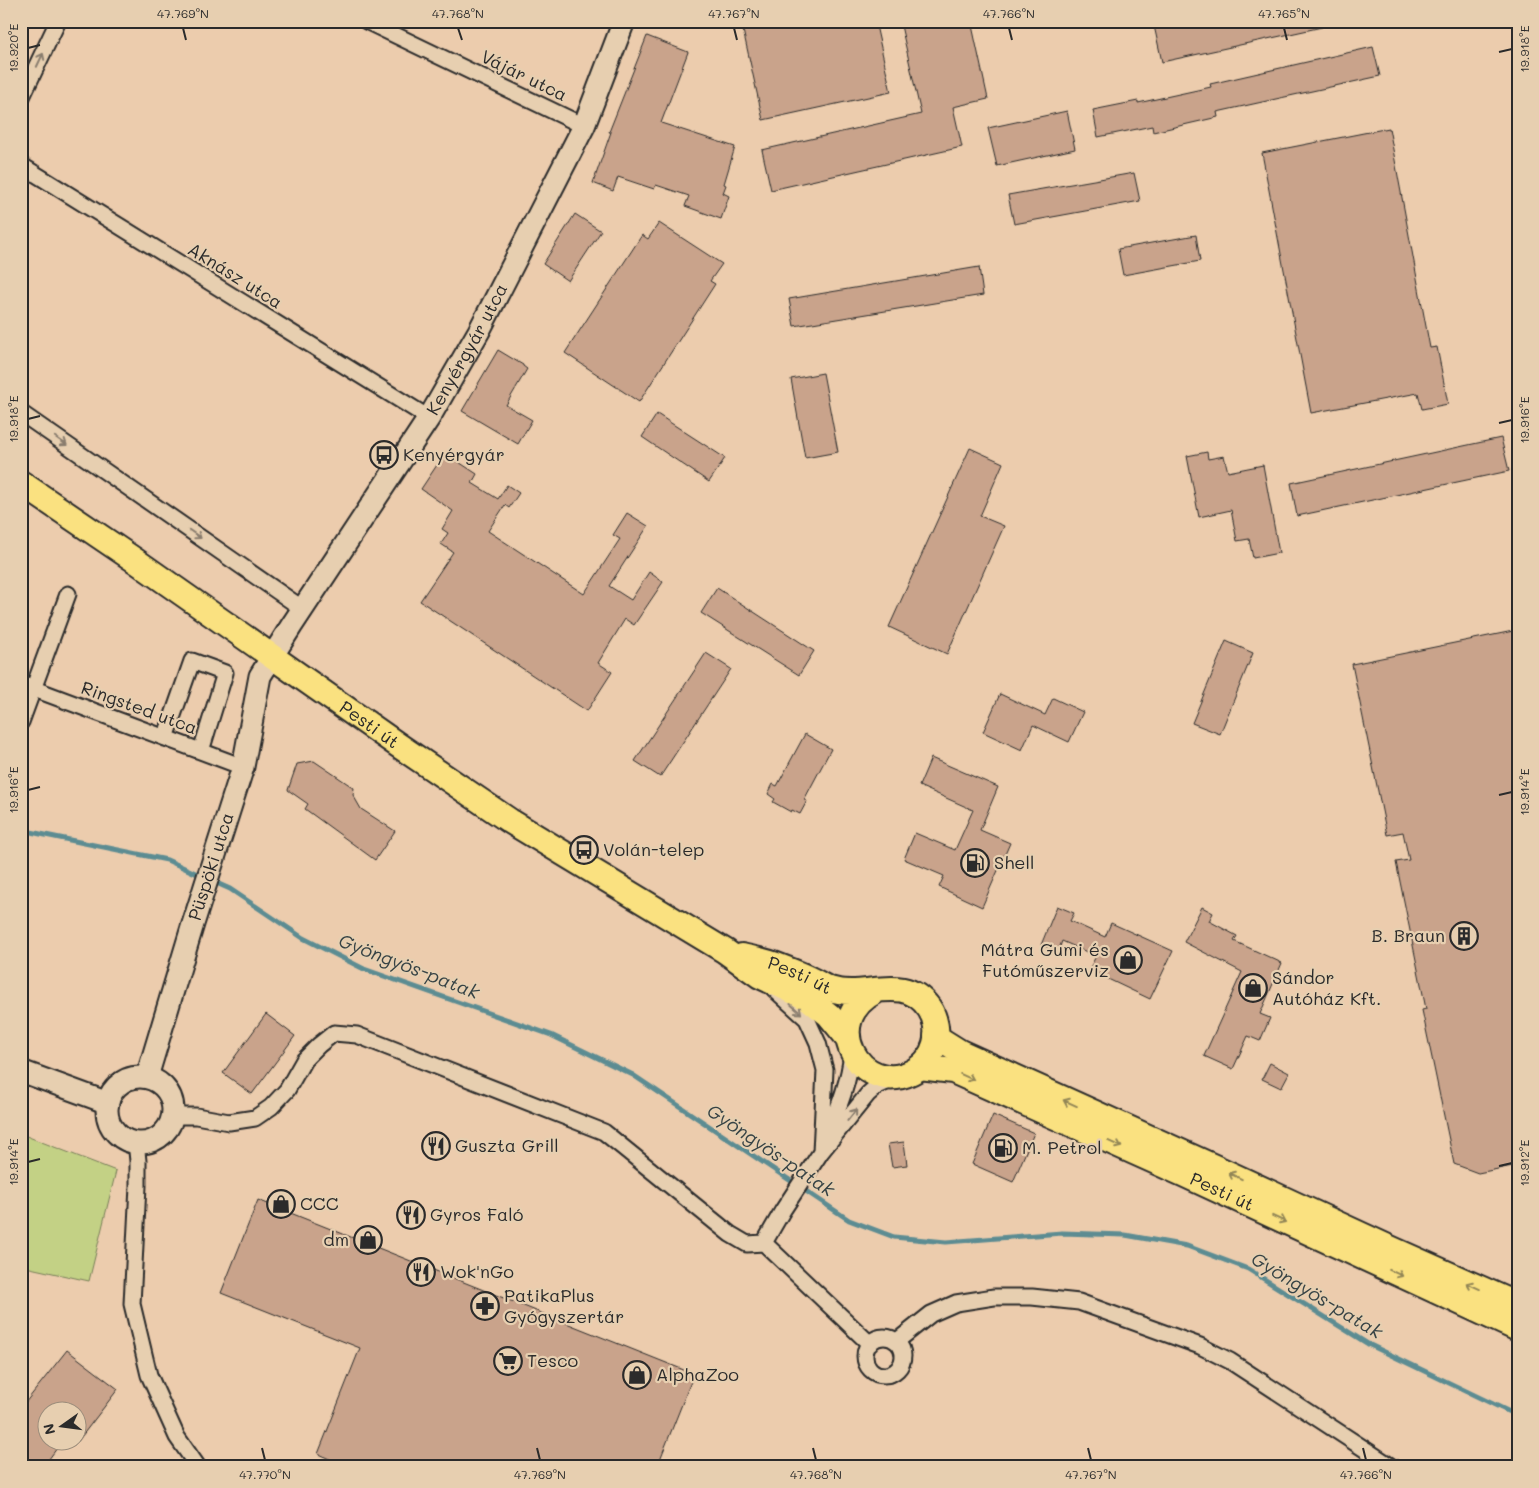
<svg xmlns="http://www.w3.org/2000/svg" width="1539" height="1488" viewBox="0 0 1539 1488" font-family="Mali,sans-serif">
  <rect width="100%" height="100%" fill="#ecccad"/>
  <filter id="ink" filterUnits="userSpaceOnUse"><feTurbulence type="fractalNoise" baseFrequency=".02" numOctaves="2"/><feDisplacementMap in="SourceGraphic" scale="10" xChannelSelector="R" yChannelSelector="G"/><feConvolveMatrix kernelMatrix="1 2 1 2 8 2 1 2 1" color-interpolation-filters="sRGB"/></filter>
  <g filter="url(#ink)">
    <path fill="#c3d185" stroke="#777e58" d="M21,1134L116,1171L89,1281L21,1266Z"/>
    <g fill="none" stroke-linecap="round" stroke-linejoin="round">
      <path stroke="#5c8c92" stroke-width="5" d="M21,830L167,860L204,877
        M212,881L230,889L303,938L364,969L551,1035L633,1075L849,1220L894,1237L946,1242L1062,1233L1125,1235L1187,1246L1248,1269L1368,1344L1518,1416"/>
    </g>
    <path fill="#c9a38b" stroke="#2b2b2b" d="M741,21H875L891,92L763,120Z
      M900,21H971L988,99L953,107L962,147L771,190L762,150L921,114Z
      M1153,21H1321L1322,27L1162,62Z
      M647,36L688,52L661,123L735,147L724,184L726,185L723,193L729,196L721,219L685,206L689,196L656,185L654,189L618,177L613,191L593,183L611,132H609Z
      M1373,47L1380,76L1217,112L1218,117L1153,132L1152,126L1098,137L1093,110L1138,101V103L1211,87L1210,84Z
      M1067,111L1075,149L997,166L988,128Z
      M1389,128L1430,348L1437,347L1448,404L1422,409L1418,393L1311,413L1262,153Z
      M1134,173L1140,201L1014,224L1008,195Z
      M575,214L601,231L568,281L543,264Z
      M659,223L722,264L710,281L715,284L639,402L565,353L642,235L648,239Z
      M1196,235L1200,261L1123,275L1118,249Z
      M979,267L983,295L794,326L789,299Z
      M498,350L523,365V366L527,369L506,405L532,420L518,444L462,411Z
      M823,373L838,452L805,458L791,379Z
      M657,414L725,458L709,482L642,437Z
      M1501,438L1509,471L1297,516L1291,483Z
      M970,448L1003,463L980,516L1004,526L947,654L889,627Z
      M1207,452L1208,459L1224,456L1228,472L1263,465L1279,553L1253,558L1249,539L1237,541L1231,510L1199,517L1187,456Z
      M445,453L477,474L472,483L498,499L507,485L519,493L509,508L505,505L488,531L584,594L620,539L613,535L627,513L648,526L609,586L631,600L649,572L663,582L634,625L625,619L598,663L612,672L587,711L420,601L453,552L441,544L448,533L442,529L453,511L421,489Z
      M717,588L814,651L799,675L701,613Z
      M1513,631L1518,653V1165L1478,1173L1454,1164L1422,1010L1426,1009L1396,862L1409,860L1403,832L1387,835L1352,664Z
      M1226,641L1253,653L1220,734L1192,723Z
      M706,653L731,669L660,777L635,761Z
      M1000,694L1045,715L1053,698L1083,712L1069,742L1033,725L1022,750L983,732Z
      M805,734L831,749L804,800L807,801L800,814L792,810L791,812L773,802L775,799L768,794L773,784L777,786Z
      M931,758L998,787L980,830L1010,843L982,907L939,887L944,876L904,859L915,833L955,850L973,810L919,786Z
      M314,761L354,788L353,795L361,809L395,831L375,860L305,809L308,804L288,790L297,764Z
      M1057,906L1074,913L1070,921L1105,937L1111,923L1173,951L1150,999L1089,970L1096,956L1062,941L1058,952L1041,945Z
      M1202,907L1213,913L1209,921L1237,936L1234,941L1282,963L1260,1014L1270,1018L1260,1041L1248,1036L1233,1069L1204,1056L1242,972L1184,942Z
      M266,1014L295,1036L252,1094L223,1073Z
      M1270,1063L1289,1073L1281,1088L1262,1079Z
      M993,1115L1034,1133L1013,1182L972,1164Z
      M904,1142L907,1165L892,1167L888,1144Z
      M258,1200L694,1374L657,1467H348L318,1454L360,1348L221,1293Z
      M67,1350L118,1389L78,1441V1410H48V1440H63L43,1467H21V1408Z"/>
    <g fill="none" stroke-linecap="round" stroke-linejoin="round">
      <defs>
        <path id="street" d="M366,21L584,126
          M21,99L58,21
          M21,165L429,418
          M21,413L303,609
          M21,684L243,767
          M21,722L68,594
          M165,738L192,661L225,673L201,751
          M774,989L807,1019L818,1043L825,1070L821,1152
          M171,1116H196L229,1122L255,1118L271,1107L287,1090L304,1060L319,1045L334,1033L357,1035L604,1132L730,1234L747,1244L764,1243L870,1344
          M826,1139C837,1111 849,1084 852,1053
          M136,1142L138,1161V1186L132,1304L149,1375L177,1437L198,1467
          M764,1243L783,1210L821,1152L868,1094L876,1087L895,1078
          M865 1356a19 19 0 1 1 38 0a19 19 0 1 1-38 0Z
          M897,1341L931,1314L956,1303L994,1297H1032L1079,1302L1200,1346L1230,1361L1392,1467"/>
        <g id="secondary">
          <path d="M21,1071L108,1103"/>
          <path id="s1" d="M147,1077L193,924L243,767L260,676L292,625L429,418L479,331L584,126L624,21"/>
          <circle cx="140" cy="1110" r="33"/>
        </g>
        <g id="primary">
          <path id="s2" d="M21,483L136,561L398,745L510,821L725,951L760,976L809,999L829,1015L848,1038"/>
          <path id="s3" d="M742,956C754,959 767,961 779,966C789,970 800,974 810,979C817,982 823,987 830,989C865,1001 903,971 929,1008C936,1018 938,1032 935,1044C932,1056 923,1067 912,1072C861,1098 817,1021 876,991"/>
          <path d="M936,1037L960,1052L1232,1175L1392,1249L1518,1305"/>
          <path id="s4" d="M920,1067L953,1071L1183,1174L1518,1329"/>
        </g>
      </defs>
      <use href="#street" stroke="#2b2b2b" stroke-width="19"/>
      <use href="#secondary" stroke="#2b2b2b" stroke-width="25"/>
      <use href="#primary" stroke="#2b2b2b" stroke-width="28"/>
      <use href="#street" stroke="#e7cfb0" stroke-width="15"/>
      <use href="#secondary" stroke="#e7cfb0" stroke-width="21"/>
      <use href="#primary" stroke="#fae180" stroke-width="24"/>
    </g>
    <defs><path id="oneway-shaft" d="M-6 0H5M1.5-3L5.5 0L1.5 3" fill="none" stroke-width="1.6" stroke-linecap="round" stroke-linejoin="round" transform="scale(1.25)"/></defs>
    <g stroke="#897d6e">
      <use href="#oneway-shaft" transform="translate(40 60) rotate(-65)"/>
      <use href="#oneway-shaft" transform="translate(61 441) rotate(35)"/>
      <use href="#oneway-shaft" transform="translate(195 534) rotate(35)"/>
      <use href="#oneway-shaft" transform="translate(796 1009) rotate(42)"/>
      <use href="#oneway-shaft" transform="translate(852 1115) rotate(-52)"/>
    </g>
    <g stroke="#928656">
      <use href="#oneway-shaft" transform="translate(967 1077) rotate(24)"/>
      <use href="#oneway-shaft" transform="translate(1070 1103) rotate(-156)"/>
      <use href="#oneway-shaft" transform="translate(1115 1144) rotate(24)"/>
      <use href="#oneway-shaft" transform="translate(1235 1176) rotate(-155)"/>
      <use href="#oneway-shaft" transform="translate(1279 1219) rotate(25)"/>
      <use href="#oneway-shaft" transform="translate(1396 1273) rotate(25)"/>
      <use href="#oneway-shaft" transform="translate(1473 1286) rotate(-156)"/>
    </g>
  </g>
  <path fill="none" stroke="#2b2b2b" stroke-width="2" d="M183,28L186,40M458,28L462,40M734,28L737,40M1009,28L1012,40M1284,28L1287,40M28,48L40,45M1499,52L1512,49M28,419L40,416M1499,423L1512,420M28,790L40,787M1499,795L1512,792M28,1162L40,1159M1499,1166L1512,1163M262,1448L265,1460M537,1448L540,1460M813,1448L816,1460M1088,1448L1091,1460M1363,1448L1366,1460"/>
  <defs>
    <symbol id="bus-ring" viewBox="-11 -11 22 22"><circle r="9.5" fill="#e7cfb0" stroke="#2b2b2b" stroke-width="1.5"/><path d="M-5-6H5V4H4V6H2V4H-2V6H-4V4H-5ZM-3.5-4V0h7V-4ZM-3.5 1.2v1.5H-2V1.2ZM2 1.2v1.5H3.5V1.2Z" fill="#2b2b2b"/></symbol>
    <symbol id="fuel-ring" viewBox="-11 -11 22 22"><circle r="9.5" fill="#e7cfb0" stroke="#2b2b2b" stroke-width="1.5"/><path d="M-5.5-6h7V0h2V4h1.3V-2.5L3-4.5l.8-.8L6-3V5H2.5V1h-1V6h-7ZM-4.2-4.7v3.2H.2V-4.7Z" fill="#2b2b2b"/></symbol>
    <symbol id="building-ring" viewBox="-11 -11 22 22"><circle r="9.5" fill="#e7cfb0" stroke="#2b2b2b" stroke-width="1.5"/><path d="M-4-6H4V6H1V3H-1V6H-4ZM-2.5-4.3h1.7v1.8h-1.7ZM.8-4.3h1.7v1.8H.8ZM-2.5-1h1.7V.8h-1.7ZM.8-1h1.7V.8H.8Z" fill="#2b2b2b"/></symbol>
    <symbol id="shop-ring" viewBox="-11 -11 22 22"><circle r="9.5" fill="#e7cfb0" stroke="#2b2b2b" stroke-width="1.5"/><path d="M-5-2.5h2.3a2.7 3.5 0 0 1 5.4 0H5L5.5 6h-11ZM-1.5-2.5h3a1.5 2.3 0 0 0-3 0Z" fill="#2b2b2b"/></symbol>
    <symbol id="restaurant-ring" viewBox="-11 -11 22 22"><circle r="9.5" fill="#e7cfb0" stroke="#2b2b2b" stroke-width="1.5"/><path d="M-5-6h1v4h1v-4h1v4h1v-4h1v5L-1.5 .5V6h-2V.5L-5-1ZM5-6V6H3V1.5H1.5Q1.5-4 5-6Z" fill="#2b2b2b"/></symbol>
    <symbol id="pharmacy-ring" viewBox="-11 -11 22 22"><circle r="9.5" fill="#e7cfb0" stroke="#2b2b2b" stroke-width="1.5"/><path d="M-2-6h4v4h4v4h-4v4h-4v-4h-4v-4h4Z" fill="#2b2b2b"/></symbol>
    <symbol id="supermarket-ring" viewBox="-11 -11 22 22"><circle r="9.5" fill="#e7cfb0" stroke="#2b2b2b" stroke-width="1.5"/><path d="M-6-5.5h2.5l.6 2H6L4.5 2H-2.5L-4.4-4H-6ZM-1.5 3.2a1.3 1.3 0 1 0 .1 0ZM3 3.2a1.3 1.3 0 1 0 .1 0Z" fill="#2b2b2b"/></symbol>
  </defs>
  <g fill-rule="evenodd">
    <use href="#bus-ring" x="368" y="439" width="32" height="32"/>
    <use href="#bus-ring" x="568" y="834" width="32" height="32"/>
    <use href="#fuel-ring" x="959" y="847" width="32" height="32"/>
    <use href="#building-ring" x="1448" y="920" width="32" height="32"/>
    <use href="#shop-ring" x="1112" y="944" width="32" height="32"/>
    <use href="#shop-ring" x="1237" y="972" width="32" height="32"/>
    <use href="#restaurant-ring" x="420" y="1130" width="32" height="32"/>
    <use href="#fuel-ring" x="987" y="1132" width="32" height="32"/>
    <use href="#shop-ring" x="265" y="1188" width="32" height="32"/>
    <use href="#restaurant-ring" x="395" y="1199" width="32" height="32"/>
    <use href="#shop-ring" x="352" y="1224" width="32" height="32"/>
    <use href="#restaurant-ring" x="405" y="1256" width="32" height="32"/>
    <use href="#pharmacy-ring" x="469" y="1290" width="32" height="32"/>
    <use href="#supermarket-ring" x="492" y="1345" width="32" height="32"/>
    <use href="#shop-ring" x="621" y="1359" width="32" height="32"/>
  </g>
  <g text-anchor="middle" stroke-width="4.5" stroke-linejoin="round" paint-order="stroke">
    <g font-size="18" fill="#2b2b2b" stroke="#e7cfb0">
      <text transform="translate(524 76) rotate(26)" y="6">Vájár utca</text>
      <text transform="translate(235 276) rotate(32)" y="6">Aknász utca</text>
      <text dy="6" stroke="none"><textPath href="#s1" startOffset="804">Kenyérgyár utca</textPath></text>
      <text transform="translate(139 708) rotate(20)" y="6">Ringsted utca</text>
      <text dy="6" stroke="none"><textPath href="#s2" startOffset="424">Pesti út</textPath></text>
      <text dy="6" stroke="none"><textPath href="#s1" startOffset="220">Püspöki utca</textPath></text>
      <text dy="6" stroke="none"><textPath href="#s3" startOffset="61">Pesti út</textPath></text>
      <text dy="6" stroke="none"><textPath href="#s4" startOffset="328">Pesti út</textPath></text>
    </g>
    <g font-size="18" fill="#2b2b2b" stroke="#e7cfb0" text-anchor="start">
      <text x="403" y="461">Kenyérgyár</text>
      <text x="603" y="856">Volán-telep</text>
      <text x="994" y="869">Shell</text>
      <text x="1445" y="942" text-anchor="end">B. Braun</text>
      <text x="1109" y="956" text-anchor="end">Mátra Gumi és<tspan x="1109" dy="21">Futóműszerviz</tspan></text>
      <text x="1272" y="984">Sándor<tspan x="1272" dy="21">Autóház Kft.</tspan></text>
      <text x="455" y="1152">Guszta Grill</text>
      <text x="1022" y="1154">M. Petrol</text>
      <text x="300" y="1210">CCC</text>
      <text x="430" y="1221">Gyros Faló</text>
      <text x="349" y="1246" text-anchor="end">dm</text>
      <text x="440" y="1278">Wok'nGo</text>
      <text x="504" y="1302">PatikaPlus<tspan x="504" dy="21">Gyógyszertár</tspan></text>
      <text x="527" y="1367">Tesco</text>
      <text x="656" y="1381">AlphaZoo</text>
    </g>
    <g font-size="19" font-style="italic" fill="#374345" stroke="#e7cfb0">
      <text transform="translate(409 966) rotate(21)" y="7">Gyöngyös-patak</text>
      <text transform="translate(771 1150) rotate(34)" y="7">Gyöngyös-patak</text>
      <text transform="translate(1317 1295) rotate(31)" y="7">Gyöngyös-patak</text>
    </g>
  </g>
  <rect width="1539" height="1488" fill="none" stroke="#e7cfb0" stroke-width="55"/>
  <g transform="translate(62 1426) rotate(256)"><circle r="24" fill="#e7cfb0" stroke="#9c8d7b"/>
  <path d="M0-4L9 19L0 12L-9 19Z" fill="#2b2b2b"/>
  <text y="-8" font-size="14" font-weight="bold" text-anchor="middle" fill="#2b2b2b">N</text>
  </g>
  <rect x="28" y="28" width="1484" height="1432" fill="none" stroke="#2b2b2b" stroke-width="2"/>
  <g font-size="12" text-anchor="middle" fill="#2b2b2b">
    <text x="183" y="18">47.769°N</text>
    <text x="458" y="18">47.768°N</text>
    <text x="734" y="18">47.767°N</text>
    <text x="1009" y="18">47.766°N</text>
    <text x="1284" y="18">47.765°N</text>
    <text transform="translate(14 48) rotate(-90)" y="4">19.920°E</text>
    <text transform="translate(1525 49) rotate(-90)" y="4">19.918°E</text>
    <text transform="translate(14 419) rotate(-90)" y="4">19.918°E</text>
    <text transform="translate(1525 420) rotate(-90)" y="4">19.916°E</text>
    <text transform="translate(14 790) rotate(-90)" y="4">19.916°E</text>
    <text transform="translate(1525 792) rotate(-90)" y="4">19.914°E</text>
    <text transform="translate(14 1162) rotate(-90)" y="4">19.914°E</text>
    <text transform="translate(1525 1163) rotate(-90)" y="4">19.912°E</text>
    <text x="265" y="1479">47.770°N</text>
    <text x="540" y="1479">47.769°N</text>
    <text x="816" y="1479">47.768°N</text>
    <text x="1091" y="1479">47.767°N</text>
    <text x="1366" y="1479">47.766°N</text>
  </g>
</svg>
